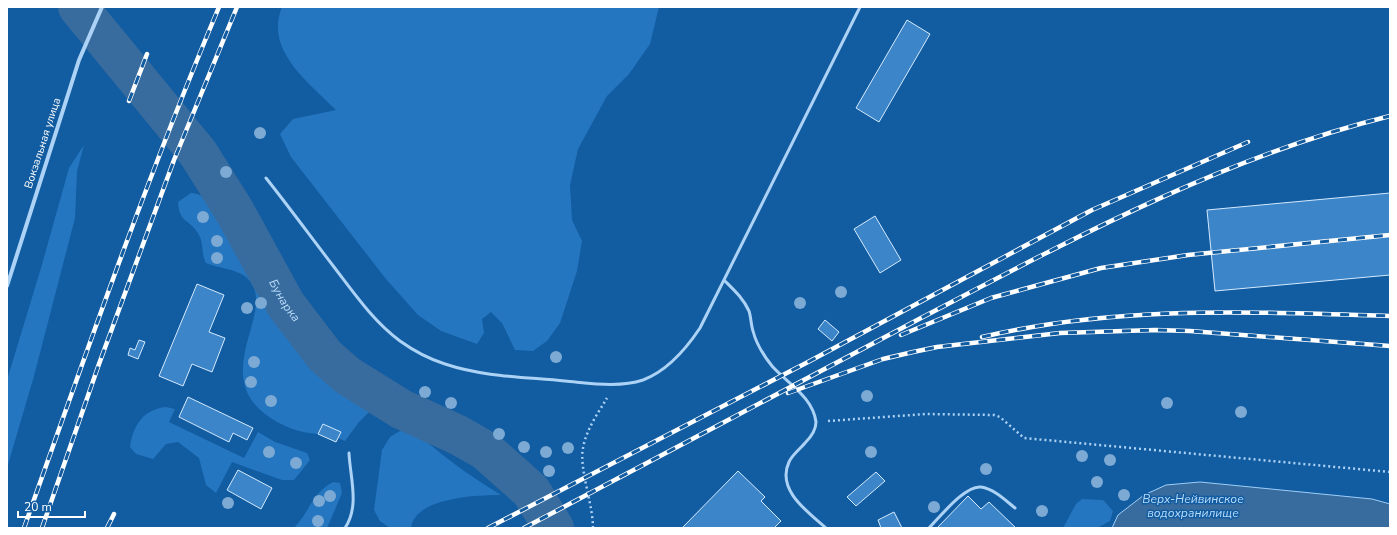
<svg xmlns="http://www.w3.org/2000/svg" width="1397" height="535" viewBox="0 0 1397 535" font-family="'Nunito Sans',sans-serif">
  <rect width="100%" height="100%" fill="#125ca1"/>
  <path fill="#2576c0" d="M282,7H659L650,44L629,74L607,96L578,149L570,185L572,220L582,241L577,271L560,323L547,341L533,351L515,350L502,323L491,312L482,319L484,333L477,344L441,331L418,315L386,279L291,157L280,134L293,119L336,110C309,83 264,50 282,7Z
    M84,145L77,171L75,218L34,376L7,468V380L41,268L69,168Z
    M191,193C205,193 214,208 221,219L287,326L312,358L341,385L362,397L370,404L372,409L359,422L345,441L338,438L341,432L324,424L318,434C300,433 280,426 265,414C209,370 281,308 246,277C236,269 218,268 206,263C201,254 204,244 199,235C191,219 179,224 178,202Z
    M166,407L175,409L169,422L244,458L258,432L275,442L307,453L310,460L294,480H282L232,462L216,493L206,485L199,458L178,442L166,444L153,459L136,454L130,447C133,426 143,409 166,407Z
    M414,430C440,455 470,476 501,495C478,495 415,497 411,528H390L380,521L374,510L382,450L390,437L400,431Z
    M333,482L340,483L342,493L327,528H294C311,510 311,494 333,482Z
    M1082,499L1103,500L1113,511L1110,521L1097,528H1063L1076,504Z"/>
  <path fill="#386c9e" stroke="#9ecef8" d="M1200,482L1372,499L1390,504V528H1112L1118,515L1144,495L1166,485Z"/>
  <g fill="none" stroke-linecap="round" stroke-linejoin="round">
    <path stroke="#386c9e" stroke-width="40" id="s1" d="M78,7L198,153L235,212L286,305L325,356L348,376L401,409L458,435L486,451L531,491L554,528"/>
  </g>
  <path fill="#3b85c8" stroke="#d5eafe" d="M907,20L930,34L879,122L856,108Z
    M1390,193V275L1215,291L1207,210Z
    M875,216L901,260L880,273L854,229Z
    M197,284L224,295L209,332L225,338L212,372L192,364L183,386L159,376Z
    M825,320L839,332L832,341L818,329Z
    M139,340L145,342L138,359L128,355L130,348L135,350Z
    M188,397L253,428L247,440L233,433L229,442L179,417Z
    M323,424L341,432L336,442L318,434Z
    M238,470L272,488L261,509L227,490Z
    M738,471L765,497L761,501L781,521L774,528H682Z
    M876,472L885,481L856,506L847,497Z
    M968,496L981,509L989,502L1016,528H937Z
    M894,512L902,528H881L878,520Z"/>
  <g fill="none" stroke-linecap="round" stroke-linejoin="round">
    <path stroke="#acd2f5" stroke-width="2.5" stroke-dasharray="2 3" stroke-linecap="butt" d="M828,421L926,414L994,415L1000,417L1024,438L1390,472
      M593,528C593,504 579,469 583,448C586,430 598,413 607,398"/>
    <path stroke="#acd2f5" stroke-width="3" d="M266,178C289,207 311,237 334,267C354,293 373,321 400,341C414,351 429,359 445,364C484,377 525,377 565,381C589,383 619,388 643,380C667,371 686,349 700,328L860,7
      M724,280C734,290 743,298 749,311C751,317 751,325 753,331C756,343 764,356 772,366C787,383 813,397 816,422C816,430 810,438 805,443C800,449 792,455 789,462C776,490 808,512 826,528
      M345,528C360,506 350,477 349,453
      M929,528C940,517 965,485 981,487C994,489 1005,500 1015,508"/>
    <path stroke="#acd2f5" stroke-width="4" d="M7,286L79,60L102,7"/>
    <defs>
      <path id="rail" d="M129,101L147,54
        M901,335L991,298L1101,268L1188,255L1390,235
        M982,337C1120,305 1250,312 1390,316
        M788,393L883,359L913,352L937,347L1060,333L1155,330L1190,331L1390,346
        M24,528C86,353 147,178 219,7
        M42,528L99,364L174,160L237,7
        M107,528L114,514
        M488,528L808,362L1092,210L1248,142
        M524,528C656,458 789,388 921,318C1072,239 1224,157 1390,116"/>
    </defs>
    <use href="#rail" stroke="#fff" stroke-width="4.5"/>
    <use href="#rail" stroke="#125ca1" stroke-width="3" stroke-dasharray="9" stroke-linecap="butt"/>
  </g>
  <g fill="#7daad4">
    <circle cx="260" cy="133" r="6"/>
    <circle cx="226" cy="172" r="6"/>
    <circle cx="203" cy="217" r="6"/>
    <circle cx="217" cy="241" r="6"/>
    <circle cx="217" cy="258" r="6"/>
    <circle cx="841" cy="292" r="6"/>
    <circle cx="261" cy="303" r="6"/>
    <circle cx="800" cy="303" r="6"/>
    <circle cx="247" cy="308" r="6"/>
    <circle cx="556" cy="357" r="6"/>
    <circle cx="254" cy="362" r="6"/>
    <circle cx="251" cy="382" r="6"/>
    <circle cx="425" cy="392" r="6"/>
    <circle cx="867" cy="396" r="6"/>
    <circle cx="271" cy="401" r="6"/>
    <circle cx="451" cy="403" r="6"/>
    <circle cx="1167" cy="403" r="6"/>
    <circle cx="1241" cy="412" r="6"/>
    <circle cx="499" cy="434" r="6"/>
    <circle cx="524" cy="447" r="6"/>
    <circle cx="568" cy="448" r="6"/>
    <circle cx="269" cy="452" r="6"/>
    <circle cx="546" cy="452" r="6"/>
    <circle cx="871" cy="452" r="6"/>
    <circle cx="1082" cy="456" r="6"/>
    <circle cx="1110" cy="460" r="6"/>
    <circle cx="296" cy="463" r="6"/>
    <circle cx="986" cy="469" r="6"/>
    <circle cx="549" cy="471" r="6"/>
    <circle cx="1097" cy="482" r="6"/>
    <circle cx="1124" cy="495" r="6"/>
    <circle cx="330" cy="496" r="6"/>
    <circle cx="319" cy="501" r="6"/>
    <circle cx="228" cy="503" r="6"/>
    <circle cx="934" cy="507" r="6"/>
    <circle cx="1042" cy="511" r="6"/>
    <circle cx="318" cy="521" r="6"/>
  </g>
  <g text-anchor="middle" stroke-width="3" stroke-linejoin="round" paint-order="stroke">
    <g font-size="11" fill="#fff" stroke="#125ca1">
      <text transform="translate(42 143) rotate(-72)" y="4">Вокзальная улица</text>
    </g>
    <g font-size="12" font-style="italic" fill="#b9dcfb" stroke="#125ca1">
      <text dy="4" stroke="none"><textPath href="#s1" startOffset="360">Бунарка</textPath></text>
      <text x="1193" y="503">Верх-Нейвинское<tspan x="1193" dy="14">водохранилище</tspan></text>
    </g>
  </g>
  <rect width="1397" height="535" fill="none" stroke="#ffffff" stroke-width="16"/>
  <path d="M18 511v6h67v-6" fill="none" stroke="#ffffff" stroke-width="2"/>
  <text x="24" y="511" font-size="12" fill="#ffffff" stroke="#125ca1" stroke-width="3" paint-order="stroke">20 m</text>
</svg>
